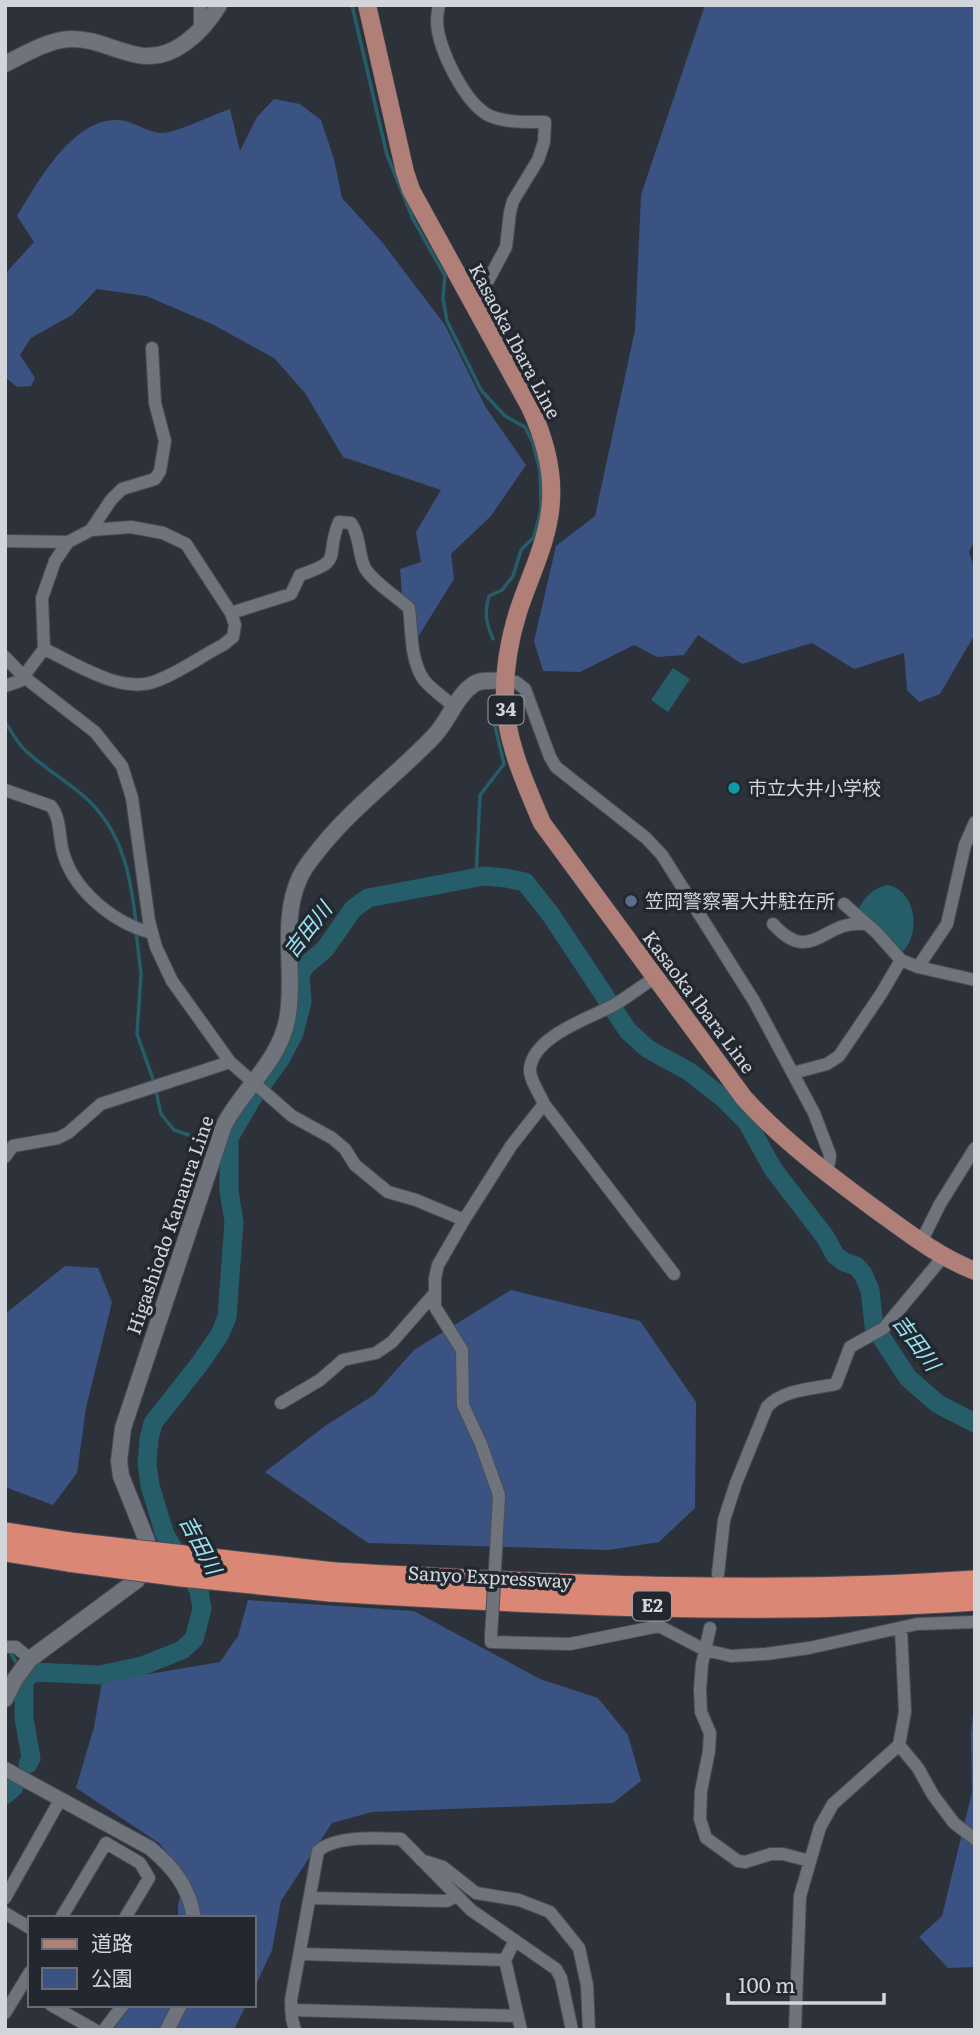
<svg xmlns="http://www.w3.org/2000/svg" width="980" height="2035" viewBox="0 0 980 2035" font-family="Literata,'Noto Sans JP',serif">
  <rect width="100%" height="100%" fill="#2d3139"/>
  <path fill="#3b5382" d="M705,5H975V540L969,552L975,570V634L940,694L919,702L907,690L904,653L854,669L812,643L742,664L698,635L684,655L657,657L634,645L580,672L543,671L534,641L556,546L595,516L635,330L641,195Z
    M274,99L300,104L321,120L334,159L342,198L382,242L445,325L485,406L526,465L491,516L451,554L454,579L413,645L405,633L400,569L421,562L416,532L441,490L343,457L305,393L274,358L212,324L146,296L97,289L72,315L31,338L20,355L35,378L31,386L17,387L5,377V274L34,242L17,216C38,182 72,119 117,120C133,120 149,134 164,133C177,132 215,114 230,109L240,151L257,117Z
    M65,1266L98,1268L112,1302L86,1408L77,1473L53,1505L5,1487V1314Z
    M511,1290L640,1321L696,1402L695,1508L659,1542L609,1550L368,1543L265,1472L325,1426L374,1395L414,1350Z
    M248,1600L414,1611L540,1679L598,1698L628,1735L641,1781L613,1803L372,1812L332,1823L281,1901L272,1950L254,1989V1918H178V1905L185,1874L159,1843L76,1788L94,1727L102,1682L220,1662L238,1636Z
    M975,1691V1967L948,1968L919,1937L942,1916L972,1792L971,1735Z
    M131,2005H246L234,2030H113Z"/>
  <path fill="#255d69" d="M673,668L690,679L668,712L651,700Z
    M888,885C917,891 922,937 900,954L858,910C865,896 873,888 888,885Z"/>
  <g fill="none" stroke-linecap="round" stroke-linejoin="round">
    <path stroke="#255d69" stroke-width="3.5" d="M352,5L387,155L413,219L445,276L443,299L447,321L481,390L505,416L525,427L533,443L540,471L541,510L534,537L521,550L513,576L502,590L489,596C484,613 486,623 493,639
      M5,722C11,731 17,742 24,749C43,768 68,781 88,800C123,833 131,878 136,923
      M476,878L480,795L504,764L493,718
      M136,931L141,974L137,1034L154,1082L161,1114L174,1130L212,1143
      M9,1650L16,1662"/>
    <path stroke="#255d69" stroke-width="19" d="M28,1764L31,1758L24,1718V1679L35,1672L99,1675L142,1666L182,1650L194,1639L202,1609L199,1590L165,1535L150,1486L147,1464L149,1439L153,1423L201,1362L220,1334L227,1317L234,1222L229,1191V1138L251,1100L281,1058L294,1033L302,1002L300,974L306,965L325,949L353,909L368,898L484,876L506,878L525,882L551,915L628,1031L648,1049L690,1072L723,1098L747,1122L773,1169L826,1238L835,1255L844,1262L856,1266L863,1274L870,1290L874,1326L908,1378L938,1404L975,1423
      M5,1795L14,1787"/>
    <defs>
      <path id="minor" d="M439,5C438,10 437,17 437,22C438,49 465,104 490,116C507,123 527,122 545,122L544,142L538,160L513,201L510,212L506,247L483,290L496,330L495,338
        M200,29V5
        M91,530L111,500L122,489L155,479L160,471L165,441L155,403L152,348
        M5,541L68,542L91,530L131,527L163,533L186,544L231,613L235,625L233,637L223,645C201,656 179,673 156,681C121,695 75,663 44,649
        M231,613L291,594L300,575C346,560 324,557 339,522L351,523C360,536 358,551 364,566C369,579 397,597 409,608C412,632 410,660 424,680C432,690 445,698 454,707
        M5,657L24,677L95,732L122,766L132,798L149,921L156,947L172,981L230,1062L292,1116L332,1138L345,1149L355,1165L388,1192L416,1200L464,1220
        M505,681L516,682L525,689L550,757L556,767L646,838L662,855L754,1001L814,1113L830,1155L829,1163L823,1170
        M5,686L20,681L44,649L42,598L55,561L68,542
        M5,790L51,806C60,817 59,834 62,848C71,889 113,923 152,933
        M844,904L877,933L901,960L918,967L975,980
        M773,924C812,967 823,919 865,924
        M918,967L947,924L965,845L975,822
        M655,978C641,986 628,997 614,1005C590,1018 533,1036 530,1069C529,1079 540,1094 544,1104L674,1274
        M793,1073L827,1064L839,1056L881,994L901,960
        M5,1157L13,1146L58,1138L68,1133L101,1104L230,1062
        M921,1242L940,1204L975,1148
        M281,1403L320,1380L343,1360L376,1353L392,1342L434,1294
        M496,1551L499,1495L481,1444L463,1405L462,1350L435,1307V1278L438,1265L464,1220L511,1146L544,1104
        M718,1574L724,1520L736,1483L767,1407C783,1389 814,1389 836,1384L850,1347L884,1328L943,1257
        M710,1628L702,1664L700,1689L701,1712L710,1733L709,1751L701,1791L700,1819L706,1838L738,1861L745,1862L771,1854H783L810,1861
        M491,1636V1642L570,1644L659,1626L705,1650L731,1656L766,1654L809,1648L917,1624L975,1622
        M5,1647H16L30,1659
        M899,1745L918,1768L933,1795L954,1823L975,1839
        M421,1860L443,1867L476,1893L519,1900L550,1912L579,1948L587,1985L589,2030
        M5,1898L60,1800
        M312,1898L447,1901L456,1896
        M5,1913L30,1928
        M61,1918L106,1843L140,1863L149,1878L125,1918
        M515,1940L505,1960L521,2030
        M301,1954L505,1960
        M51,2005L95,2030
        M291,2010L517,2016
        M5,2013L30,1972
        M104,2030L123,2005
        M295,2030L292,2019L291,2000L318,1851C337,1835 378,1838 401,1839L471,1910L556,1969L561,1978L572,2030
        M795,2030L800,1896L820,1827L833,1804L899,1745L905,1712L901,1628"/>
      <path id="tertiary" d="M5,1769L150,1848C174,1868 189,1887 194,1918
        M167,2030L180,2005"/>
      <path id="secondary" d="M5,64C25,54 48,40 70,39C94,38 115,51 138,55C172,62 202,33 219,5
        M5,1699L15,1679L30,1659L137,1580L146,1560L147,1541L121,1476L119,1461L123,1428L224,1125C243,1089 279,1061 287,1020C296,974 279,921 300,877C305,866 313,857 321,847C355,805 398,774 435,735C449,720 456,696 474,684C482,679 495,681 505,681"/>
      <path id="primary" d="M367,5L405,172L411,190L530,407C544,437 553,467 551,500C549,540 530,575 518,612C510,638 505,664 505,691C503,736 525,783 542,823L744,1098C783,1141 829,1175 875,1209C907,1232 937,1256 975,1271"/>
      <path id="motorway" d="M5,1533L70,1543
        M5,1551L68,1561
        M334,1573C547,1585 761,1596 975,1581
        M330,1591C545,1604 760,1615 975,1600"/>
    </defs>
    <use href="#minor" stroke="#4a4e54" stroke-width="14"/>
    <use href="#tertiary" stroke="#4a4e54" stroke-width="16"/>
    <use href="#secondary" stroke="#4a4e54" stroke-width="18"/>
    <use href="#primary" stroke="#4a4e54" stroke-width="19"/>
    <use href="#motorway" stroke="#4a4e54" stroke-width="23"/>
    <use href="#minor" stroke="#6e737c" stroke-width="12"/>
    <use href="#tertiary" stroke="#6e737c" stroke-width="14"/>
    <use href="#secondary" stroke="#6e737c" stroke-width="16"/>
    <use href="#primary" stroke="#af7f78" stroke-width="18"/>
    <use href="#motorway" stroke="#da8776" stroke-width="21"/>
    <defs>
      <path id="minor-bridge" d="M491,1636L496,1551"/>
      <path id="motorway-bridge" d="M70,1543L334,1573
        M68,1561L181,1576L330,1591"/>
    </defs>
    <use href="#minor-bridge" stroke="#4a4e54" stroke-width="14" stroke-linecap="butt"/>
    <use href="#motorway-bridge" stroke="#4a4e54" stroke-width="23" stroke-linecap="butt"/>
    <use href="#minor-bridge" stroke="#6e737c" stroke-width="12"/>
    <use href="#motorway-bridge" stroke="#da8776" stroke-width="21"/>
  </g>
  <circle fill="#0f9aa8" stroke="#23272f" stroke-width="2.5" cx="734" cy="788" r="7"/>
  <circle fill="#5c6f8a" stroke="#23272f" stroke-width="2.5" cx="631" cy="901" r="7"/>
  <g text-anchor="middle" stroke-width="7" stroke-linejoin="round" paint-order="stroke">
    <g fill="#23272f" stroke="#9ea1a7" stroke-width="2">
      <rect x="488.5" y="695.5" width="35" height="29" rx="5"/>
      <rect x="633" y="1591.5" width="38" height="29" rx="5"/>
    </g>
    <g font-size="18" font-weight="bold" fill="#d2d5da">
      <text x="506" y="716">34</text>
      <text x="652" y="1612">E2</text>
    </g>
    <g font-size="19" fill="#d2d5da" stroke="#23272f">
      <text transform="translate(515 341) rotate(62)" y="7">Kasaoka Ibara Line</text>
      <text transform="translate(699 1002) rotate(53)" y="7">Kasaoka Ibara Line</text>
      <text transform="translate(170 1225) rotate(-71)" y="7">Higashiodo Kanaura Line</text>
      <text transform="translate(490 1577) rotate(3)" y="7">Sanyo Expressway</text>
    </g>
    <g font-size="19" fill="#d2d5da" stroke="#23272f" text-anchor="start">
      <text x="748" y="795">市立大井小学校</text>
      <text x="645" y="908">笠岡警察署大井駐在所</text>
    </g>
    <g font-size="21" font-style="italic" fill="#98e5f6" stroke="#23272f">
      <text transform="translate(308 930) rotate(-52)" y="7">吉田川</text>
      <text transform="translate(916 1343) rotate(54)" y="7">吉田川</text>
      <text transform="translate(200 1545) rotate(62)" y="7">吉田川</text>
    </g>
  </g>
  <rect width="980" height="2035" fill="none" stroke="#d2d5da" stroke-width="14"/>
  <rect x="28" y="1916" width="228" height="91" fill="#23272f" stroke="#696d73" stroke-width="2"/>
  <rect x="42" y="1939" width="35" height="10" fill="#af7f78" stroke="#696d73" stroke-width="2"/>
  <text x="91" y="1951" font-size="21" fill="#d2d5da">道路</text>
  <rect x="42" y="1968" width="35" height="21" fill="#3b5382" stroke="#696d73" stroke-width="2"/>
  <text x="91" y="1986" font-size="21" fill="#d2d5da">公園</text>
  <path d="M728 1993v10h156v-10" fill="none" stroke="#d2d5da" stroke-width="3.5"/>
  <text x="738" y="1993" font-size="21" fill="#d2d5da" stroke="#23272f" stroke-width="5" paint-order="stroke">100 m</text>
</svg>
